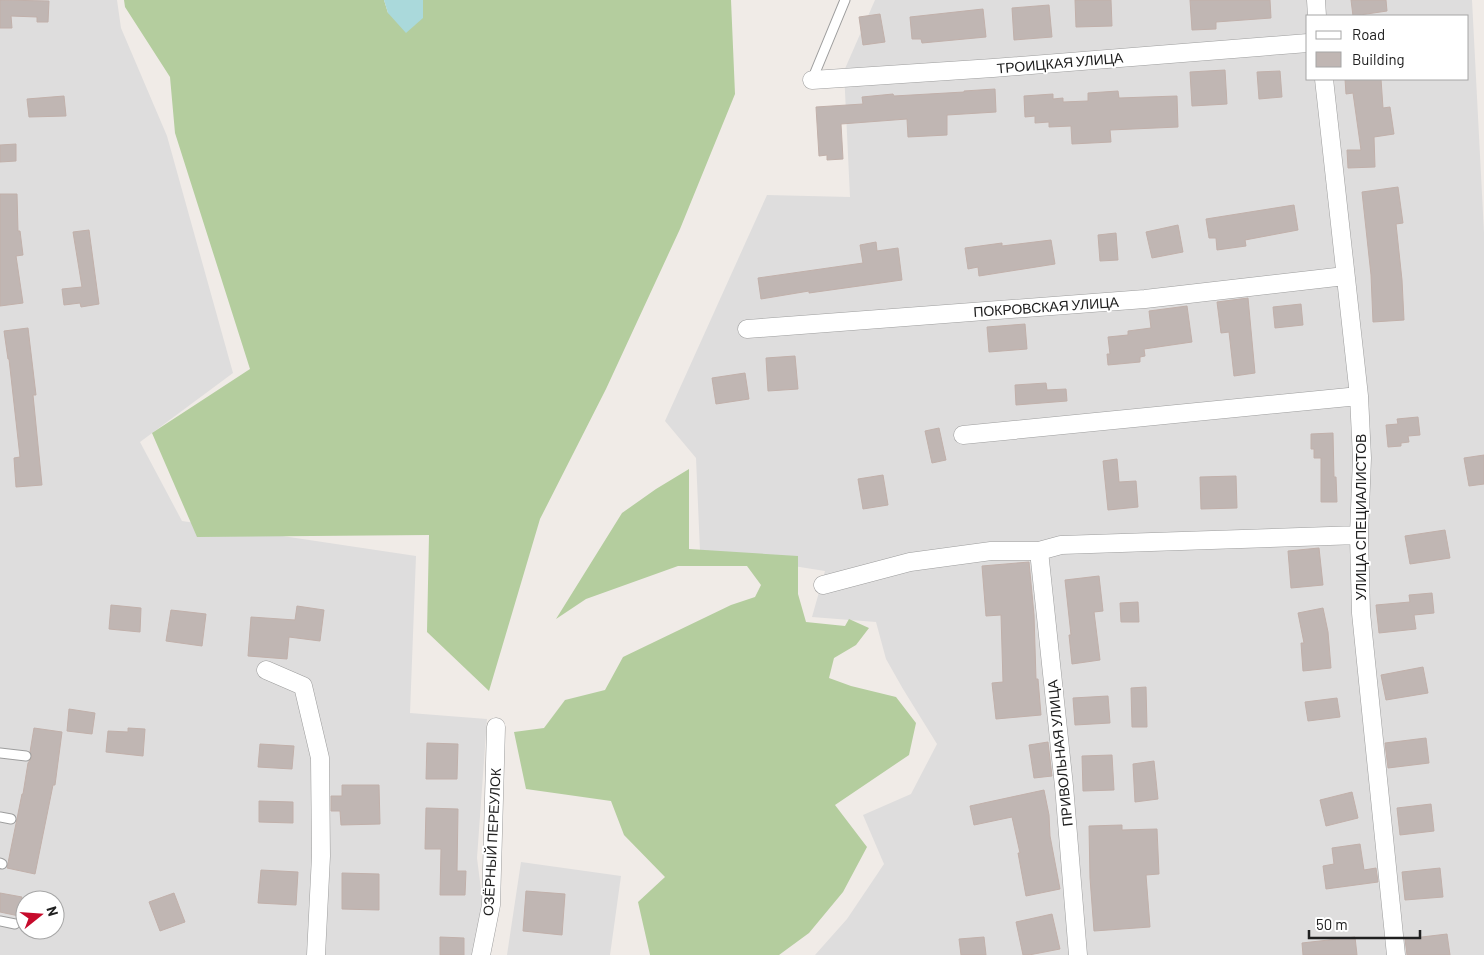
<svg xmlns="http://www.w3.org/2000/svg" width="1484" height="955" viewBox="0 0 1484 955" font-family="Barlow,sans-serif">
  <rect width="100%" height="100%" fill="#f0ebe7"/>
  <path fill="#dedddd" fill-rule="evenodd" d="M0,0H117L121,28L167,136L233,373L140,442L182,521L416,556L410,713L487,719L477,858L486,929L479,955H0ZM25,900H55V930H25Z
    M875,0H1472L1484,233V955H815L847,919L884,864L863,815L911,794L937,744L903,689L886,659L876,622L812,617L825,571L700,551L696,458L665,421L767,195L850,197L844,71ZM1308,16H1468V79H1308Z
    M521,862L621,876L610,955H507Z"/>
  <path fill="#b4cd9e" d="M124,0H384L388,13L423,18V0H731L735,94L680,229L606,389L540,519L489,691L427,632L429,535L197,537L152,433L250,369L175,133L170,77L125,7Z
    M689,469V549L798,556V594L806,622L845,626L849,619L869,628L856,645L834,658L829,678L851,686L896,697L916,723L909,755L835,805L867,847L843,892L809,933L779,955H650L638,902L665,877L624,835L611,801L526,789L514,732L544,728L565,700L605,690L623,657L731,605L755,597L761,585L747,566H678L586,599L556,619L622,513L656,489Z"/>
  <path fill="#aad9db" d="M384,0H423V18L406,33L388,13Z"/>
  <path fill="#c0b6b3" stroke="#c1b0aa" d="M0,0L49,1L48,22H37V17L11,16L12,28H0Z
    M1075,0H1111L1112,26L1076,27Z
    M1190,0H1270L1271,18L1216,22V29L1192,30Z
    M1351,0H1386L1387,11L1353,16Z
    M1049,5L1052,37L1014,40L1012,8Z
    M983,9L986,37L922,43L921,39H912L910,17Z
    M880,14L885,42L863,45L859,17Z
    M1225,70L1227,104L1192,106L1190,72Z
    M1280,71L1282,97L1259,99L1257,72Z
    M1345,79H1381L1383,108L1390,107L1394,134L1374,137L1375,167L1348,168L1347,150H1361L1353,93L1346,94Z
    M995,89L996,112L947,115V135L908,137L907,119L841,124L843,159L827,160V155L819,156L816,107L863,104L862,97L893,94L894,96L964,92V91Z
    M1118,91L1119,98L1177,96L1178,127L1110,130L1111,142L1072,144L1071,126L1049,127V122L1035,123V116L1025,117L1024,96L1053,94V99L1063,98V102L1088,101V93Z
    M64,96L66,116L29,117L27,99Z
    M16,144V161L0,162V145Z
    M1398,187L1403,223L1396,224L1402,280L1404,320L1373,322L1371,275L1362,192Z
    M0,194H17L18,231H20L23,255L16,256L23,303L0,306Z
    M1294,205L1298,230L1245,240L1246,246L1217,250L1216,238H1209L1206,219Z
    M1178,225L1183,252L1152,258L1146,232Z
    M89,230L99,304L81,307L80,303L64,305L62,289L82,287L73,232Z
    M1116,233L1118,260L1100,261L1098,235Z
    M1051,240L1055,264L979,276L978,267L968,269L965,248L1002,243V246Z
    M876,242L877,251L898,248L902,280L809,293V291L761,299L758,278L863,263L860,245Z
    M1248,298L1255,373L1234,376L1229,332L1221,333L1217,302Z
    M1301,304L1303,325L1275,328L1273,307Z
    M1187,306L1192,342L1144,349L1145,356L1140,357V362L1108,365L1107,354H1110L1108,337L1128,335V331L1151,328L1149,311Z
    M1025,324L1027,349L989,352L987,327Z
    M28,328L36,395H33L42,485L16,487L14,458L20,457L9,359H8L4,331Z
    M795,356L798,389L768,391L766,358Z
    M745,373L749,399L716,404L712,378Z
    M1046,383L1047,390L1066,389L1067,401L1016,405L1015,385Z
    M1418,417L1420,435L1408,436L1409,442L1401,443V446L1388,447L1386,425L1398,424L1397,419Z
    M939,428L946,460L932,463L925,431Z
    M1333,433L1334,477H1336L1337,502H1321V458H1314V449H1311V434Z
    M1484,455V484L1469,486L1464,458Z
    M1117,459L1119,482L1136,481L1138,507L1108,510L1103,461Z
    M883,475L888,505L863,509L858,479Z
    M1236,476L1237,508L1201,509L1200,477Z
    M1445,530L1450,558L1410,564L1405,536Z
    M1319,548L1323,585L1291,588L1288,551Z
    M1029,562L1034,615L1036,679H1038L1041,715L996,719L992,683L1003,682L1001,615L986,616L982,566Z
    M1099,576L1103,611L1094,612L1100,660L1072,664L1069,635H1071L1065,580Z
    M1432,593L1434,613L1414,615L1416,629L1379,633L1376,605L1410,602L1409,595Z
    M1138,602L1139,622H1121L1120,603Z
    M111,605L141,608L140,632L109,629Z
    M297,606L324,610L320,641L289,637L287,659L248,656L251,617L295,620Z
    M1323,608L1328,632L1331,668L1303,671L1301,643H1304L1298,613Z
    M171,610L206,614L202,646L166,641Z
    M1423,667L1428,693L1386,700L1381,675Z
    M1146,687L1147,727H1132L1131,688Z
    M1108,696L1110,723L1075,725L1073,698Z
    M1337,698L1340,717L1308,721L1305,702Z
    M69,709L95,713L92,734L67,731Z
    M34,728L62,732L55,785H53L35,874L7,868L22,794H23L28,763L32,757L30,752Z
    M128,728L145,729L143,756L106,752L108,731L128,732Z
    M1426,738L1429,763L1388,768L1385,743Z
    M1048,742L1052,776L1034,778L1029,745Z
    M427,743L458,744L457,779H426Z
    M260,744L294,746L292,769L258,767Z
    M1112,755L1114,790L1083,791L1082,756Z
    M1154,761L1158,799L1135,802L1133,764Z
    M342,785H379L380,824L341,825L340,811H331V796H342Z
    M1044,790L1049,815L1050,836L1060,889L1026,896L1018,853H1020L1012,817L974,825L970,806Z
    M1352,792L1358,818L1326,826L1320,800Z
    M259,801L293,802V823L259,822Z
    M1431,804L1434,831L1400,835L1397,808Z
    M426,808L458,809L457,871H466L465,895H440L441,849H425Z
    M1122,825V830L1157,829L1159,874L1146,875L1150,927L1094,931L1090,878L1089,826Z
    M1360,844L1364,870L1376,868L1378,882L1326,889L1323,866L1334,864L1332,848Z
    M1440,868L1443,897L1405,900L1402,872Z
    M261,870L298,872L296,905L258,903Z
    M342,873L379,874V910L342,909Z
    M526,891L565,894L562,935L523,931Z
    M0,893L22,897L19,916L0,912Z
    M174,893L185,922L160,931L149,902Z
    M1052,914L1060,949L1029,955H1023L1016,922Z
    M1447,934L1450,955H1407L1405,939Z
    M440,937L464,938V955H440Z
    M984,937L986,955H961L959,939Z
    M1355,937L1357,955H1303L1302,943Z"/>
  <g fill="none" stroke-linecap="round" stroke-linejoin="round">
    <defs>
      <path id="lane" d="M812,80L845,0
        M0,753L26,756
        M0,817L11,819
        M0,863L2,864
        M0,921L15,924"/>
      <path id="street" d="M1316,0L1317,16
        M1324,79L1359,396L1362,458L1359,535L1361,613L1396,955
        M812,80L993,68L1308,43
        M747,329L1145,299L1345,276
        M963,435L1359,396
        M1039,551L1064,786L1078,955
        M823,585L910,562L991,551H1039L1061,545L1359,535
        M266,670L303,686L320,758L321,856L316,955
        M481,955L491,905L496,727"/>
    </defs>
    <use href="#lane" stroke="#9d9d9d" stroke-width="11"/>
    <use href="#street" stroke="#9d9d9d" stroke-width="19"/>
    <use href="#lane" stroke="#fff" stroke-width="9"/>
    <use href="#street" stroke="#fff" stroke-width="18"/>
  </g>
  <g text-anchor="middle" stroke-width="4" stroke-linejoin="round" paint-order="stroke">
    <g font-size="14" fill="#202020" stroke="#fff">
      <text transform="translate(1060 63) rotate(-5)" y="5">ТРОИЦКАЯ УЛИЦА</text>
      <text transform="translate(1046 307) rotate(-4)" y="5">ПОКРОВСКАЯ УЛИЦА</text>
      <text transform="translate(1361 517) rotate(-90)" y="5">УЛИЦА СПЕЦИАЛИСТОВ</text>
      <text transform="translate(1060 753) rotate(-96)" y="5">ПРИВОЛЬНАЯ УЛИЦА</text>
      <text transform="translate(492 842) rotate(-87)" y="5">ОЗЁРНЫЙ ПЕРЕУЛОК</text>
    </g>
  </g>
  <rect x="1306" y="15" width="162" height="65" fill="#ffffff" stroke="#a6a6a6"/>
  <rect x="1316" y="31" width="25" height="8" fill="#ffffff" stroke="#a6a6a6"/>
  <text x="1352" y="40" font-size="15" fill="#202020">Road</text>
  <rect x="1316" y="52" width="25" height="15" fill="#c0b6b3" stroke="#a6a6a6"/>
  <text x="1352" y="65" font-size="15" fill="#202020">Building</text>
  <g transform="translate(40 915) rotate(73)"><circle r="24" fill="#ffffff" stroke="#a6a6a6"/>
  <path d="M0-4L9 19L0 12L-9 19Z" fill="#c60a2b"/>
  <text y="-8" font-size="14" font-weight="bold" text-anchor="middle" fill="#202020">N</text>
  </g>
  <path d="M1309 930v8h111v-8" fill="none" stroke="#202020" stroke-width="2.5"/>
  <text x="1316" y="930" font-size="15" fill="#202020" stroke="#ffffff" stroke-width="4" paint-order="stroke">50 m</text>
</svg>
